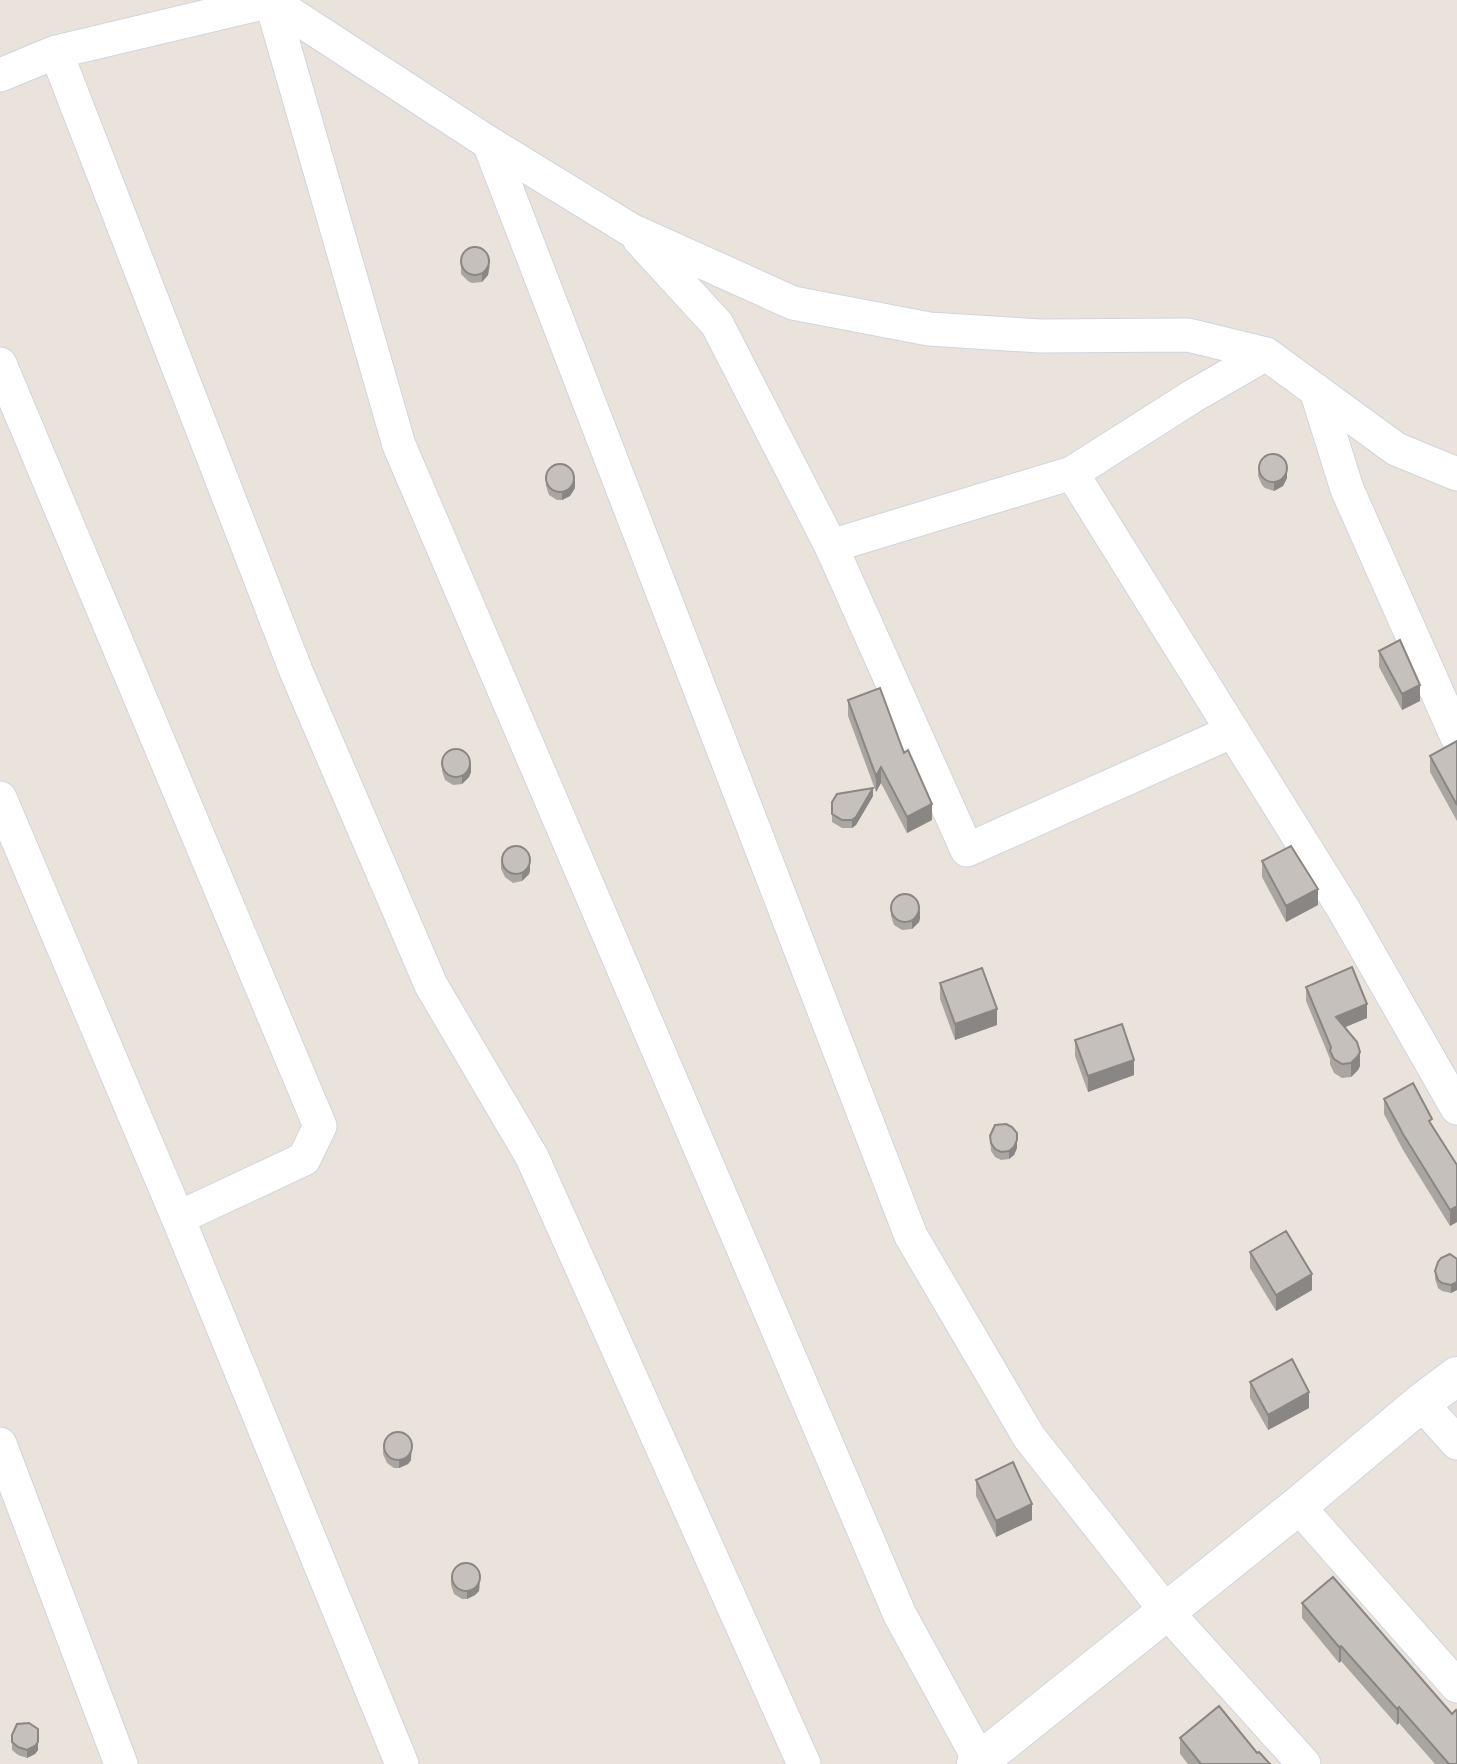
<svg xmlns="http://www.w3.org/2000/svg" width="1457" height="1764" viewBox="0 0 1457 1764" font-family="'Exo 2',sans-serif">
  <rect width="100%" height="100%" fill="#eae3db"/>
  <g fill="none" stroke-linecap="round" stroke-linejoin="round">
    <defs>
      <path id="street" d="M271,1L399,445L900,1615L980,1761
        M56,52L296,671L431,985L532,1157L804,1764
        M0,75L56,52L271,1L489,143L631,230L793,303L929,329L1040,336L1188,335L1266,354
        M489,143L911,1236L1029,1437L1166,1611L1304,1764
        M639,239L717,324L831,546L1072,473L1193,396L1266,354L1396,449L1457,474
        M0,364L320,1126L304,1159L178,1218
        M1316,390L1347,489L1457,737
        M1072,473L1344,910L1457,1108
        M831,546L967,850L1233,731
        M0,798L178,1218L402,1764
        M1421,1403L1457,1443
        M0,1444L121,1764
        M1298,1506L1457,1686"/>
      <path id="secondary" d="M976,1764L1298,1506L1421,1403L1457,1376"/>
    </defs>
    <use href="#street" stroke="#d0d4e0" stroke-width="35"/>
    <use href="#secondary" stroke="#d0d4e0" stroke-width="40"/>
    <use href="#street" stroke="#fff" stroke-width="33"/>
    <use href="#secondary" stroke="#fff" stroke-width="38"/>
  </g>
  <path fill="#a9a5a1" d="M461,261L490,266L488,275L482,282L472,283L468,281L461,274Z
    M1259,464L1287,478L1283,486L1274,491L1265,488L1262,485L1258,476Z
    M546,478L575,488L570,496L562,500H557L549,495L546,486Z
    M1379,651L1420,701L1402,710L1379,667Z
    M848,700L904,753L932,820L907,833L881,783L876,792L848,716Z
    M1457,741V821L1430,772V756Z
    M442,763L471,772L469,777L462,784L453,785L445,780L442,771Z
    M873,796L856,825L852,828H842L832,822V802Z
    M501,861L530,870L529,874L522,881L513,883L505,877L501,869Z
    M1262,861L1318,905L1286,922L1262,877Z
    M891,908L920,918L919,922L912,929L902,930L894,925L891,916Z
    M940,983L997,1025L955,1040L940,999Z
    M1306,987L1367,1018L1345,1027L1360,1066L1358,1070L1351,1077L1342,1078L1334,1073L1330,1064V1059L1306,1001Z
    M1075,1040L1134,1075L1088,1092L1075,1056Z
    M1384,1099L1432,1125L1457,1165V1222L1450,1226L1403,1150L1384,1114Z
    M990,1136L1017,1148L1014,1155L1009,1159L1001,1160L995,1157L991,1151Z
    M1250,1252L1312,1290L1276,1311L1250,1268Z
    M1457,1259V1290L1451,1293L1442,1291L1438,1288L1435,1279V1271Z
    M1250,1382L1309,1408L1268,1430L1250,1398Z
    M384,1441L411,1460L408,1464L399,1468H394L387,1463L383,1454Z
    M976,1480L1032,1520L996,1537L976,1496Z
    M451,1577L480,1581L479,1591L475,1595L467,1599H462L454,1594L451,1585Z
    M1302,1603L1452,1714L1457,1764H1435L1399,1723L1397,1725L1341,1661L1339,1663L1302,1618Z
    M38,1729V1750L35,1754L27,1758L18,1755L12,1750V1735Z
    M1180,1738L1257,1753L1270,1764H1188L1180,1754Z"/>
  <path fill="#8a8683" d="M490,258L488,275L482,282V274Z
    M1287,470V478L1283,486L1274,491V483Z
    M575,480V488L570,496L562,500V492Z
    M1420,685V701L1402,710V694Z
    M471,764V772L469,777L462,784V776Z
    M881,767V783L876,792V776Z
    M873,788V796L856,825L852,828V820Z
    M932,804V820L907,833V817Z
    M530,862V870L529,874L522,881V873Z
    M1318,889V905L1286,922V906Z
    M920,910V918L919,922L912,929V921Z
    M1367,1004V1018L1336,1031V1017Z
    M997,1009V1025L955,1040V1024Z
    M1360,1052V1066L1358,1070L1351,1077V1063Z
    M1134,1060V1075L1088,1092V1076Z
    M1017,1140V1148L1014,1155L1009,1159V1151Z
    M1457,1206V1222L1450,1226V1210Z
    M1312,1274V1290L1276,1311V1295Z
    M1457,1282V1290L1451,1293V1285Z
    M1309,1392V1408L1268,1430V1415Z
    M412,1443L411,1460L408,1464L399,1468V1460Z
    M1032,1504V1520L996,1537V1521Z
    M480,1573L479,1591L475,1595L467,1599V1591Z
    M1341,1646V1661L1339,1663V1647Z
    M1399,1707V1723L1397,1725V1709Z
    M38,1742V1750L35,1754L27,1758V1750Z"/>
  <path fill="#c5c0bb" stroke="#8a8683" stroke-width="2" d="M461 261a14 14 0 1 1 28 0a14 14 0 1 1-28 0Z
    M1259 468a14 14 0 1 1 28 0a14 14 0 1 1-28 0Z
    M546 478a14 14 0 1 1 28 0a14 14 0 1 1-28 0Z
    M1400,640L1420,685L1402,694L1379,651Z
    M880,688L904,753L908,750L932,804L907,817L881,767L876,776L848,700Z
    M1457,741V805L1430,756Z
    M442 763a14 14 0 1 1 28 0a14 14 0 1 1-28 0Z
    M873,788L856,817L852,820H842L832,814V802L837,794Z
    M502 860a14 14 0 1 1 28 0a14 14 0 1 1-28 0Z
    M1291,846L1318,889L1286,906L1262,861Z
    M891 908a14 14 0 1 1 28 0a14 14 0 1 1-28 0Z
    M1352,967L1367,1004L1336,1017L1357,1042L1360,1052L1358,1056L1351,1063L1342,1064L1334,1059L1330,1051L1331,1047L1306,987Z
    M982,968L997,1009L955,1024L940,983Z
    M1122,1024L1134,1060L1088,1076L1075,1040Z
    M1413,1083L1432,1119L1429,1121L1457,1165V1206L1450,1210L1403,1134L1384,1099Z
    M1006,1124L1012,1127L1017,1133V1140L1014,1147L1009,1151L1001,1152L995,1149L991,1143L990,1136L995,1125Z
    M1286,1231L1312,1274L1276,1295L1250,1252Z
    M1450,1254L1457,1259V1282L1451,1285L1442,1283L1438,1280L1435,1271L1438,1262L1441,1258Z
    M1292,1359L1309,1392L1268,1415L1250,1382Z
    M384 1446a14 14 0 1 1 28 0a14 14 0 1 1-28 0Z
    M1013,1462L1032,1504L996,1521L976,1480Z
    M452 1577a14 14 0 1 1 28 0a14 14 0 1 1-28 0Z
    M1333,1577L1452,1714L1456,1710L1457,1712V1764H1449L1399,1707L1397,1709L1341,1646L1339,1647L1302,1603Z
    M1219,1706L1257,1753L1259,1752L1270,1764H1201L1180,1738Z
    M29,1723L38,1729V1742L35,1746L27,1750L18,1747L12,1742V1735L17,1724Z"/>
</svg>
